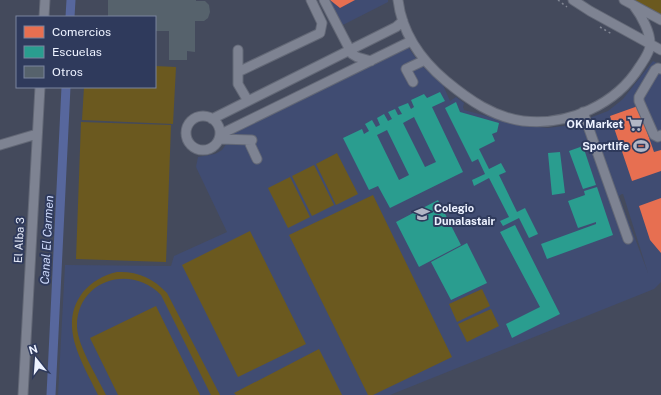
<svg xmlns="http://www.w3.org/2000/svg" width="661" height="395" viewBox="0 0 661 395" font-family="'Public Sans',sans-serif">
  <rect width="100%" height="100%" fill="#444a5c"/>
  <path fill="#404c72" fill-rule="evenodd" d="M320,0H388V2L335,29Z
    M408,47L420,64L443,85L450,101L456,97L464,103L463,107L464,110L520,125L548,128L571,125L608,111L623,99L653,61L661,65V282L654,289L390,395H58L65,265L171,266L174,256L227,232L196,167L198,157L215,154L222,150L227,143L226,134ZM622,194H623L648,273L619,196Z"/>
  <path fill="#6b591f" d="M634,0H661V15Z
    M155,66L176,67L173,124L82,120L84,87H155Z
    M81,122L171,125L166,262L76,259Z
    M337,153L358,194L336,205L316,164Z
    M314,165L334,205L312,216L292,176Z
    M290,177L310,217L288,228L268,188Z
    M373,195L452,357L373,395H368L289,235Z
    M250,231L306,344L238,377L182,265Z
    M117,272C137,271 153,278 167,293L220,395H211L161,295C130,263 76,281 77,327C78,347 97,376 106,395H98C83,363 57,326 83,292C92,282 103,275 117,272Z
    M482,289L490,306L457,322L449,304Z
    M156,306L200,395H118L90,338Z
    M491,309L499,326L467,342L458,324Z
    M319,349L342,395H236L234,393Z"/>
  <path fill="#e76f51" d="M330,0H355L340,8Z
    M638,106L654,152L661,150V171L632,181L610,116Z
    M661,198V253L650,240L639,206Z"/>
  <path fill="#2a9d8f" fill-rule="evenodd" d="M440,92L445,101L432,107L463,172L390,208L378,186L369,190L343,138L362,129L364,134L369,131L365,124L372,120L376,127L380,125L377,118L384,114L388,121L392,119L388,112L395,109L398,115L402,114L398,107L408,103L411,109L414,107L411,100L424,94L427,98ZM414,117L436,162L425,167L403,123ZM387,130L409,175L399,180L377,135Z
    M456,102L460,112L499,123L497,132L492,134L495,141L479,149L489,169L501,163L506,172L499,175L517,212L525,208L538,234L529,238L519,218L503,226L500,221L509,217L489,178L474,186L472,180L485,174L478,159L472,162L445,108Z
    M583,146L596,185L583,189L569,151Z
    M560,152L565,193L552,195L548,153Z
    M597,187L613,235L547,259L541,244L596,224V222L578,228L568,201L585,195L584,191Z
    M438,200L461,245L419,267L396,222Z
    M515,225L560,314L512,338L506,324L540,307L500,232Z
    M467,243L487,283L451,300L431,262Z"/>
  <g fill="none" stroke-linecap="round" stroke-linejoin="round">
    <path stroke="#57679d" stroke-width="9" d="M70,17L71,0
      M51,395L66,87"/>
  </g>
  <path fill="#56626c" d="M108,0H196V1H205L209,5L210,12L208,18L204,21H195V52L187,51V60H169V31H155V17H108Z"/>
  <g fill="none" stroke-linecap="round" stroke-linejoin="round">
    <defs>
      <path id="minor" d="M324,0L352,54L357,57L371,61
        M398,0C402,33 421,60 446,81C469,100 493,117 523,121C568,126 616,105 640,66C644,60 650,52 650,45C651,33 641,15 634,6
        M573,0L590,11L661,50
        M624,0L661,20
        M44,17L45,0
        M238,50V84L248,101
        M661,69L658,68L655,70L639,97V101L654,135L658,137L661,135
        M238,72L320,33L322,23L311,0
        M413,82L406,69L425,60
        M583,112L628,239
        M186 133a17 17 0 1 1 34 0a17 17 0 1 1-34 0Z
        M212,119L396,27L403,21
        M221,134L411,41
        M220,139L252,140L250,144L257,159
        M0,145L37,134
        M23,395L40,87"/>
    </defs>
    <use href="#minor" stroke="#636876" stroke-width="11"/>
    <path stroke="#818693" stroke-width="1.5" stroke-dasharray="2 3" stroke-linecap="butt" d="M558,0L567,7
      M600,27L612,34"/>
    <use href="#minor" stroke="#7e8392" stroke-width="9"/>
  </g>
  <defs>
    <symbol id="supermarket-bare" viewBox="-9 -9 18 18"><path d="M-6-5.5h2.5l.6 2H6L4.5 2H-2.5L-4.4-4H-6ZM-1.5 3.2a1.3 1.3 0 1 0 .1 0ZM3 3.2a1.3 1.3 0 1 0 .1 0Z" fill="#b2b7c6" stroke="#2f3a5c" stroke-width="2.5" paint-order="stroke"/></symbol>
    <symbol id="stadium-bare" viewBox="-9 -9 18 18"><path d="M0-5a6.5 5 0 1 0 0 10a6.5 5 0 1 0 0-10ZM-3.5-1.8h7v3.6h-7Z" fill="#b2b7c6" stroke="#2f3a5c" stroke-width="2.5" paint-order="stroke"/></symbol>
    <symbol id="school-bare" viewBox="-9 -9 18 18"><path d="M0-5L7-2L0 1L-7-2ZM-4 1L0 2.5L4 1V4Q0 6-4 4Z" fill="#b2b7c6" stroke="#2f3a5c" stroke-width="2.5" paint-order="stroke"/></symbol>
  </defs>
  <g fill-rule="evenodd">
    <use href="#supermarket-bare" x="624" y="113" width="22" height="22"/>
    <use href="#stadium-bare" x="630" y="135" width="22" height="22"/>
    <use href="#school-bare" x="411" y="203" width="22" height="22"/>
  </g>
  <g text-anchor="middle" stroke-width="4" stroke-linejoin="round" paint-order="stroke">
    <g font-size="11" font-weight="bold" fill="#edf2ff" stroke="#2f3a5c" text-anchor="end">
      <text x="623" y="128">OK Market</text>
      <text x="629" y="150">Sportlife</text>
      <text x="434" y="212" text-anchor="start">Colegio<tspan x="434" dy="13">Dunalastair</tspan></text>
    </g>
    <g font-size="11" fill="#edf2ff" stroke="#2f3a5c">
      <text transform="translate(19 240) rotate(-87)" y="4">El Alba 3</text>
    </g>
    <g font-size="12" font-style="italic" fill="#cedafc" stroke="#2f3a5c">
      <text transform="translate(47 240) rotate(-87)" y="4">Canal El Carmen</text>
    </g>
  </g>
  <rect x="16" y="16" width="140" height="72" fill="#2f3a5c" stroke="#7b849d"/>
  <rect x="24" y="26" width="20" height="12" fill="#e76f51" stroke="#7b849d"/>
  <text x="52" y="36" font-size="12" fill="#edf2ff">Comercios</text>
  <rect x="24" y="46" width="20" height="12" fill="#2a9d8f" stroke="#7b849d"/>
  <text x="52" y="56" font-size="12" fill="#edf2ff">Escuelas</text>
  <rect x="24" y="66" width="20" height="12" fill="#56626c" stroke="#7b849d"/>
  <text x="52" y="76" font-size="12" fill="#edf2ff">Otros</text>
  <g transform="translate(36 359) rotate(343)" stroke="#2f3a5c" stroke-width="3" paint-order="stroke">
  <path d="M0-3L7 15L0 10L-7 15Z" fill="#edf2ff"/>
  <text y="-6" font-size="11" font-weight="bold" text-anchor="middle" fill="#edf2ff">N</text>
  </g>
</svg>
